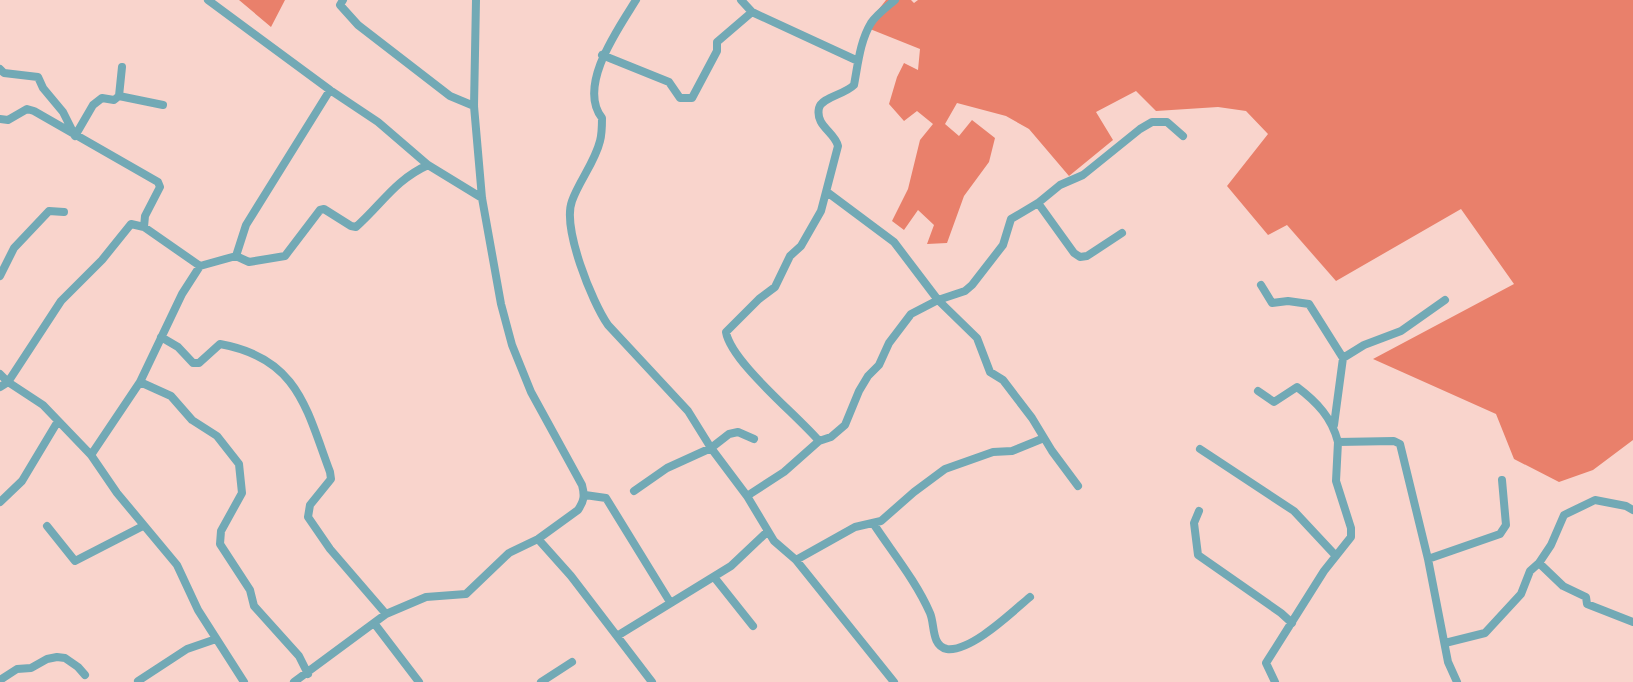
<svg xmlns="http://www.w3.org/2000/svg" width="1633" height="682" viewBox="0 0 1633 682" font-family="Roboto,sans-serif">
  <rect width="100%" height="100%" fill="#f9d4cc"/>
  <path fill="#e9806b" d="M239,0H285L271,27Z
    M886,0H911L914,3L918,0H1633V440L1593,470L1559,482L1514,459L1496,414L1373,359L1514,284L1461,209L1336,281L1287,225L1268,235L1227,186L1268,134L1246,111L1218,107L1156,111L1136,91L1096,112L1113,140L1069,176L1029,129L1006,116L957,103L945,124L959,136L972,120L995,138L989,162L964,196L947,243L927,244L934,225L918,210L904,230L892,221L908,189L920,140L933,124L917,111L904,121L889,104L897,77L904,63L918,70L920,49L865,27Z"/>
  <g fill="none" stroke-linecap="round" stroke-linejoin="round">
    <path stroke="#72a9b5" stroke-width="8" d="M208,0L330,90L378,122L428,165L482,198
      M343,0L340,5L358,25L450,96L474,106
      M636,0C618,29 577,86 602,118C602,126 602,134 600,141C595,162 579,181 572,201C562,228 592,302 608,325L688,411L711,448L747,496L774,541L796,560L894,682
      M741,0L752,12L858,61
      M602,55L669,82L680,98H692L717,51V42L752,12
      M0,69L4,73L38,77L43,88L63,112L75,136
      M119,96L163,105
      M0,119L8,120L27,109L34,111L158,182L160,187L145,216L144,227
      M75,136L93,105L102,98L114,100L119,96L122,67
      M827,192L894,242L938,300L977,338L990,372L1003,380L1032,418L1052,451L1078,486
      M1038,203L1074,253L1080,257L1087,256L1122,233
      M236,256L249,262L285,256L320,210L324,209L351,226L356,227C382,204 395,180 428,165
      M0,276L14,248L49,211L64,212
      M1261,285L1272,303L1288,301L1309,304L1343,358L1334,425
      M161,337L178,347L193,363H199L220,344C298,358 306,408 330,472L331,479L310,505L308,517L330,549L386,614
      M1343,358L1364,345L1401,331L1445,300
      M0,374L8,382L43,405L91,455L117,493L177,565L198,610L244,682
      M140,382L171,396L192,420L217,436L239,464L242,493L221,531L220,544L250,590L254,606L299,656L308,674
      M0,387L8,382L61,301L102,260L131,224L144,227L200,266
      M1258,391L1274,402L1297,387C1317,402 1332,418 1338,442L1394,441L1400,444L1428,559L1448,662L1457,682
      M819,441C797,415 731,362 726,332L759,299L775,287L790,256L801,246L821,211L838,146C835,132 815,126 819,108C822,97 844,95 854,85C858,64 860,41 871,23C877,14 887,7 895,0
      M1200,449L1294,511L1336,556
      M91,455L140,382L182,294L200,266L236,256L246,225L330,90
      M634,491L667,468L711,448L729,434L738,432L754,439
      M585,495L606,498L670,602
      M747,496L784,472L819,441L831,437L845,425L859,391L868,376L879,365L889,343L911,314L938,300L965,291L972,285L1003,245L1011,219L1038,203L1060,185L1083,175L1140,129L1152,122H1167L1183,136
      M0,502L22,481L58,421
      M1199,511L1194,523L1198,555L1281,613L1292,623
      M873,523C892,552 916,581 930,613C935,624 931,646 947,649C971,652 1012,612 1030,597
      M47,526L75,561L143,526
      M538,539L571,576L652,682
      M1428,559L1500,534L1506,525L1502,480
      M796,560L855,527L881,521L914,492L945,469L993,452L1012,451L1044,438
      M1539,563L1563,586L1586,597L1587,604L1633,622
      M714,577L753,626
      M374,623L419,682
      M617,636L731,566L768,531
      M1445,643L1485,633L1521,594L1530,571L1539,563L1551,545L1564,515L1595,500L1626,506L1633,510
      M0,680L17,669L31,668L47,659L57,657L65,658L78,667L85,675
      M138,681L187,649L216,639
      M294,682L386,614L426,597L466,594L509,553L538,539L578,510C584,501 585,496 582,485L531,392L512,345L501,304L482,198L474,106L476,0
      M541,682L572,662
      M1275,682L1266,663L1324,571L1351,537V528L1336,481L1338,442"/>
  </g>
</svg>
